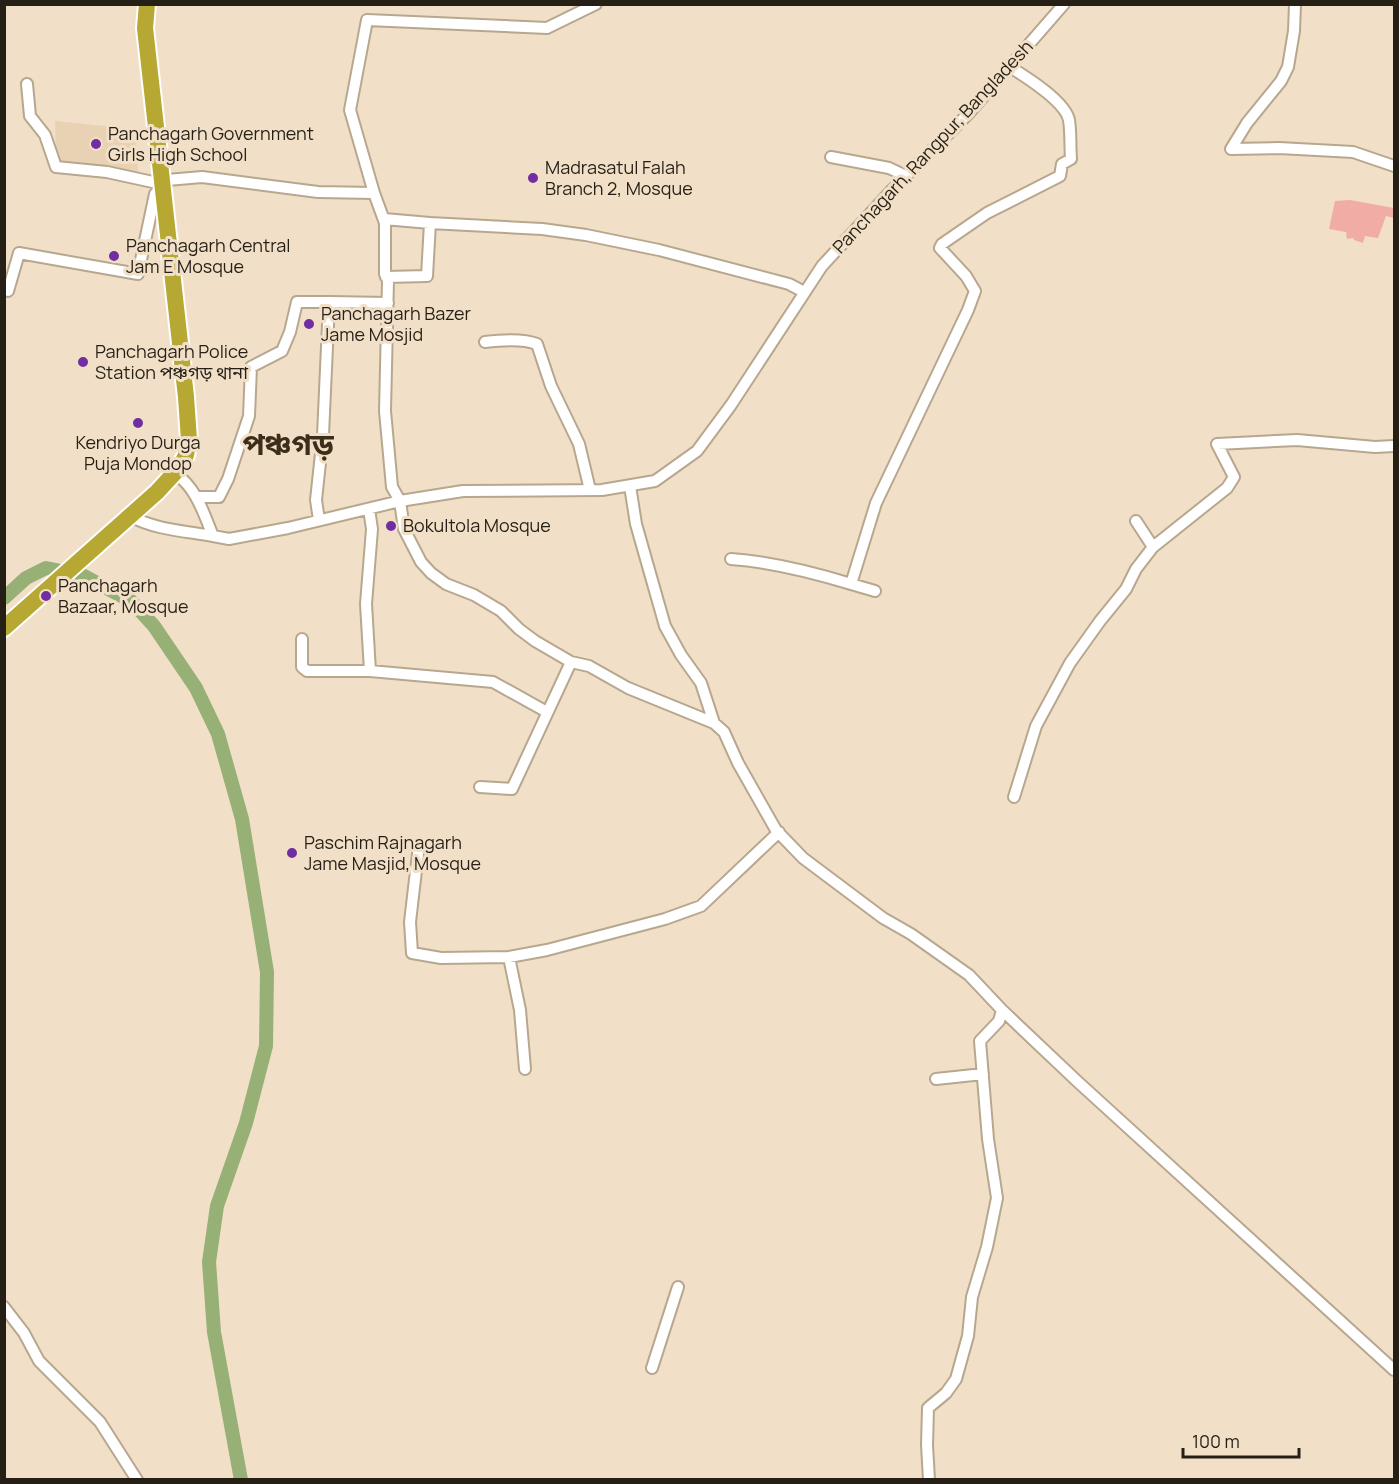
<svg xmlns="http://www.w3.org/2000/svg" width="1399" height="1484" viewBox="0 0 1399 1484" font-family="Manrope,'Noto Sans Bengali',sans-serif">
  <rect width="100%" height="100%" fill="#f1e0c7"/>
  <path fill="#e8d2b3" d="M55,121L135,129L138,173L56,160Z"/>
  <path fill="#f0aca5" d="M1350,200L1394,208V218L1386,216L1378,238L1365,236L1363,243L1354,240L1353,238L1347,239L1346,232L1329,229L1335,201Z"/>
  <g fill="none" stroke-linecap="round" stroke-linejoin="round">
    <path stroke="#96b076" stroke-width="14" d="M4,598L26,578L46,568L82,575L131,601L154,626L196,688L218,734L242,819L267,972L266,1046L246,1123L217,1206L209,1262L214,1332L241,1480"/>
    <defs>
      <path id="minor" d="M1295,4L1294,31L1288,67L1281,81L1247,123L1231,149L1279,148L1353,152L1394,166
        M27,84L30,116L45,135L56,167L107,172L162,184
        M831,157L889,168L906,176
        M374,193L350,110L367,20L547,28L596,4
        M384,219L430,223L427,276L386,277
        M430,223L542,229L586,235L659,250L789,284L804,292
        M4,290L8,291L19,253L138,274L155,194L167,180L202,177L318,192L374,193L385,223V274L388,280L385,411L392,487L400,501L404,529L421,562L431,573L446,584L474,595L501,611L519,629L535,641L571,662L512,789L480,787
        M485,342C501,340 522,338 537,344L551,386L579,444L590,490
        M175,473C197,489 203,512 213,536L229,539L288,528L400,501L463,491L602,490L655,481L697,451L731,405L822,266L891,191L970,112L1064,4
        M630,486L636,524L665,626L681,655L701,683L714,723
        M197,497H219L228,479L249,416L251,367L282,351L290,332L297,302H329
        M369,509L372,529L366,604L370,671L493,682L547,712
        M130,516C156,530 185,531 213,536
        M319,520L316,500L323,435L329,302L388,303
        M1136,521L1153,547L1227,488L1234,477L1217,444L1297,440L1375,447L1394,446
        M731,559C773,562 812,572 851,584
        M875,591L851,584L876,503L968,310L975,291L966,276L940,248L942,244L987,213L1060,176L1062,164L1071,159C1070,146 1071,133 1069,120C1065,101 1026,77 1010,67
        M302,639V667L307,671H370
        M571,662L589,666L628,688L714,723L724,732L738,763L776,830L803,858L883,918L911,934L969,975L1002,1010L999,1021L980,1041L988,1139L997,1198L987,1247L972,1297L968,1336L956,1379L946,1393L928,1408L927,1445L929,1480
        M1014,797L1036,726L1070,663L1100,621L1126,589L1136,569L1153,547
        M419,845L410,922L412,953L441,958L509,957L547,950L665,919L701,906L779,832
        M509,957L520,1010L525,1069
        M1002,1010L1078,1082L1394,1370
        M936,1079L983,1074
        M4,1307L24,1333L39,1361L100,1422L137,1480
        M652,1368L678,1287"/>
      <path id="highway" d="M4,628L157,492L180,467L186,455L189,440L186,397L145,28L147,4"/>
    </defs>
    <use href="#minor" stroke="#b8a78f" stroke-width="14"/>
    <use href="#highway" stroke="#fff" stroke-width="20"/>
    <use href="#minor" stroke="#fff" stroke-width="10"/>
    <use href="#highway" stroke="#b6a833" stroke-width="16"/>
  </g>
  <g fill="#712da1" stroke="#f1e0c7" stroke-width="2">
    <circle cx="96" cy="144" r="6"/>
    <circle cx="533" cy="178" r="6"/>
    <circle cx="114" cy="256" r="6"/>
    <circle cx="309" cy="324" r="6"/>
    <circle cx="83" cy="362" r="6"/>
    <circle cx="138" cy="423" r="6"/>
    <circle cx="391" cy="526" r="6"/>
    <circle cx="46" cy="596" r="6"/>
    <circle cx="292" cy="853" r="6"/>
  </g>
  <g text-anchor="middle" stroke-width="6" stroke-linejoin="round" paint-order="stroke">
    <g font-size="18" fill="#261f16" stroke="#f1e0c7" text-anchor="start">
      <text x="108" y="140">Panchagarh Government<tspan x="108" dy="21">Girls High School</tspan></text>
      <text x="545" y="174">Madrasatul Falah<tspan x="545" dy="21">Branch 2, Mosque</tspan></text>
      <text x="126" y="252">Panchagarh Central<tspan x="126" dy="21">Jam E Mosque</tspan></text>
      <text x="321" y="320">Panchagarh Bazer<tspan x="321" dy="21">Jame Mosjid</tspan></text>
      <text x="95" y="358">Panchagarh Police<tspan x="95" dy="21">Station পঞ্চগড় থানা</tspan></text>
      <text x="138" y="449" text-anchor="middle">Kendriyo Durga<tspan x="138" dy="21">Puja Mondop</tspan></text>
      <text x="403" y="532">Bokultola Mosque</text>
      <text x="58" y="592">Panchagarh<tspan x="58" dy="21">Bazaar, Mosque</tspan></text>
      <text x="304" y="849">Paschim Rajnagarh<tspan x="304" dy="21">Jame Masjid, Mosque</tspan></text>
    </g>
    <g font-size="18" fill="#261f16" stroke="#f1e0c7">
      <text transform="translate(933 147) rotate(-47)" y="6">Panchagarh, Rangpur, Bangladesh</text>
    </g>
    <g font-size="30" font-weight="bold" fill="#3c2e1a" stroke="#f1e0c7">
      <text x="288" y="455">পঞ্চগড়</text>
    </g>
  </g>
  <rect width="1399" height="1484" fill="none" stroke="#261f16" stroke-width="12"/>
  <path d="M1183 1448v9h116v-9" fill="none" stroke="#261f16" stroke-width="3"/>
  <text x="1192" y="1448" font-size="18" fill="#261f16" stroke="#f1e0c7" stroke-width="4.5" paint-order="stroke">100 m</text>
</svg>
